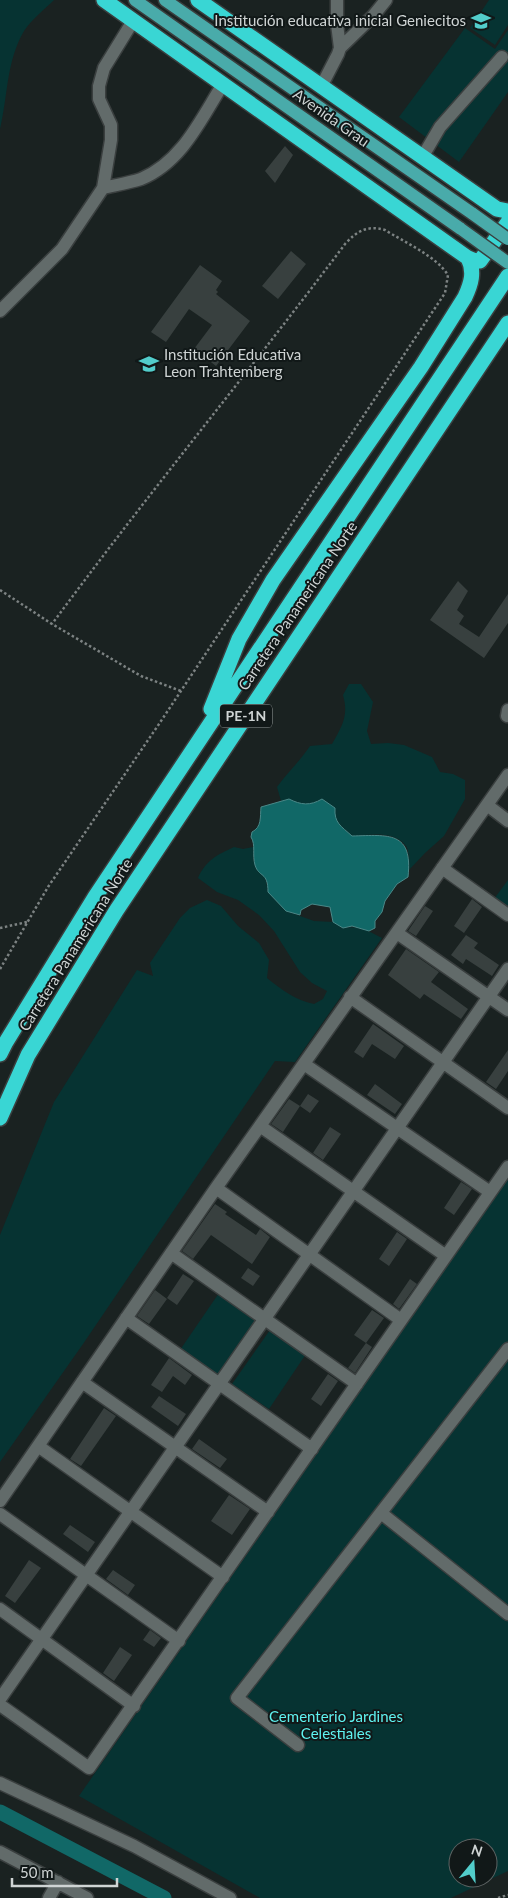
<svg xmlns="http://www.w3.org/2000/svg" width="508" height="1898" viewBox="0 0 508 1898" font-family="Lato,sans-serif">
  <rect width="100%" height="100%" fill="#1a2221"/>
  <path fill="#063332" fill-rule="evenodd" d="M0,0H54C45,9 31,20 24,31C6,62 8,96 0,129Z
    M489,0H508V25L495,45L470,28Z
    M465,28L495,49L508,30V92L459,162L399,117Z
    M349,684H361L373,702L367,731L371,744L388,743L404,745L432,757L440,772L453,774L465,780V799L444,836L425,853L409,870C408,864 410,852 406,846C394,830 370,835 352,836L337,822L322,799C310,806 301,805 289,799L281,801L277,787C288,772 300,761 310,746L332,744C342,726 349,716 343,695Z
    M234,847L243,849L253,847V859L256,868L265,876L268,892L286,911L314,921L333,922L343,928C358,925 369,931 382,938L295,1062L275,1061L83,1344L0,1462V1235L54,1102L137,970L153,976L150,963L180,918L190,908L207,900L221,906L238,926L259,943L269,960L267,978C282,990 295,1000 314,1004L323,999L327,991L312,983L300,972L274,931L259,915L238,900L217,892L198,878C206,860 217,855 234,847Z
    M508,880V909L494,899Z
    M508,1178V1871L451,1898H260L79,1796ZM458,1848H488V1878H458Z
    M219,1293L256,1319L217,1375L180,1350Z
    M270,1330L306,1354L269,1409L232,1384Z"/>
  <path fill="#116867" stroke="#4a8888" d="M289,799C301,805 310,806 322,799L335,808C334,823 341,826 352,836C389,835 413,831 408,877L397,884L385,901L382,912L375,921V928L369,931L352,926L343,928L333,922L330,907L312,904L301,910L300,915L286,911L268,892C268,871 259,878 255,865C252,855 256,845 251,837L252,832C262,827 260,817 261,807Z"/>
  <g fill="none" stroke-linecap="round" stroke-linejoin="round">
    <path stroke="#116867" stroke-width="15" d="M0,1812L164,1898"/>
  </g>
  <path fill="#38403f" d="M285,146L293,155L275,183L265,171Z
    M291,251L306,264L278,299L262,286Z
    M200,265L222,281L216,290L218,292L216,294L250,321L216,366L194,349L212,325L189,309L166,342L151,332Z
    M458,581L468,591L457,610L464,616L459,624L479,637L508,594V623L484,658L430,620Z
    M472,899L482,907L464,933L454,926Z
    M425,906L433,911L416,936L408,931Z
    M466,935L478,943L474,948L499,965L492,976L466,959L463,964L451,955Z
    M406,949L439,972L431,982L468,1009L461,1019L424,994L420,999L388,975Z
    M373,1024L404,1046L395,1059L372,1044L363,1058L354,1052Z
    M508,1050V1071L496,1089L486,1082Z
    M375,1084L402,1104L395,1114L367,1095Z
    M308,1094L319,1101L310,1113L300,1106Z
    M289,1099L300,1106L283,1132L271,1124Z
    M330,1127L341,1134L323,1160L313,1153Z
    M461,1182L472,1189L454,1215L444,1208Z
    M215,1204L227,1212L225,1214L256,1235L260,1229L270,1237L252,1264L211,1235L193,1259L182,1251Z
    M397,1232L407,1239L389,1266L379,1259Z
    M248,1268L260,1276L253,1286L241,1278Z
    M183,1274L194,1281L177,1305L167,1298Z
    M410,1279L417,1284L399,1309L393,1304Z
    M155,1290L167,1299L149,1324L137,1316Z
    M372,1310L384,1318L366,1343L354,1335Z
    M366,1343L372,1347L355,1373L348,1368Z
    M169,1358L192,1375L185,1385L173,1376L162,1392L151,1385Z
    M328,1374L338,1381L321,1406L311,1399Z
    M159,1396L186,1414L178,1426L151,1407Z
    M104,1408L116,1416L81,1466L70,1459Z
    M199,1439L227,1459L220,1468L192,1449Z
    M229,1495L250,1509L232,1535L211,1521Z
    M70,1525L95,1542L88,1552L63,1534Z
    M29,1560L41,1568L15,1603L5,1596Z
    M113,1570L135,1585L128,1595L106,1579Z
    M150,1630L161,1638L154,1647L143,1640Z
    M120,1647L132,1655L114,1681L103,1673Z"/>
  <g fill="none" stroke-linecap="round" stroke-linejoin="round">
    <defs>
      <path id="minor" d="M340,48L373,16L386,0
        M322,85L338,54L340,48L337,24V0
        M423,156L440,127L502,57
        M103,188C116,185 129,183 141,179C182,162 201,119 223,84
        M0,311L62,249L103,188L111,140V125L99,99V86L104,68L133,21
        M507,716L508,710
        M487,805L508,821
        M442,868L508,915
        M397,933L508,1010
        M350,997L508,1108
        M304,1064L490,1192
        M260,1126L446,1256
        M216,1188L401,1320
        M171,1253L357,1384
        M126,1318L312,1449
        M82,1382L268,1512
        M38,1446L223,1577
        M0,1501L216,1188L508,775
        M381,1513L508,1614
        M0,1514L179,1641
        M0,1609L134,1706
        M0,1699L508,969
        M0,1705L89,1768L508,1167
        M298,1745L237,1698L508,1349
        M0,1783L134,1846L230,1898
        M0,1852L87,1898
        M49,1898L58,1882"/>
      <path id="major" d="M135,0L461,229
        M165,0L473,214"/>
      <path id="highway" d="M104,0L468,258L475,261H480L508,222
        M198,0L497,209L508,211
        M211,709L239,639L273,580L421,367L465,297C471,284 475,272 468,258
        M0,1054L6,1042L95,897L508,276
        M0,1118L28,1055L116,911L508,323"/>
    </defs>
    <use href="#minor" stroke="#3a3f3f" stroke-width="15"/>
    <use href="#major" stroke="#3a3f3f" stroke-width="15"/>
    <use href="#highway" stroke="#3a3f3f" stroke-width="18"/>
    <path stroke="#7c8282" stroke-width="2.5" stroke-dasharray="2.5 2.5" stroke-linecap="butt" d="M0,590L52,624L141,676L181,691
      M0,928L27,922
      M0,969L48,887L159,724L445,293L448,275C436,256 404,242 385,230C367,225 357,231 345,244C249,372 147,495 52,624
      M498,1898L508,1895"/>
    <use href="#minor" stroke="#626b6a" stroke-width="12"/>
    <use href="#major" stroke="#49abaa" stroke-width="12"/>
    <use href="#highway" stroke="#39d6d4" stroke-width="15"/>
    <defs>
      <path id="major-bridge" d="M473,214L508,239
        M461,229L508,263"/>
    </defs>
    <use href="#major-bridge" stroke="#3a3f3f" stroke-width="15" stroke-linecap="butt"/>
    <use href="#major-bridge" stroke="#49abaa" stroke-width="12"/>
  </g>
  <defs>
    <symbol id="school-bare" viewBox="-9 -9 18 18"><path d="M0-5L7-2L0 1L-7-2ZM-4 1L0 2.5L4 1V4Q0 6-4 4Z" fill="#52cdcb" stroke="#111818" stroke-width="2.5" paint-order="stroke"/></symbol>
  </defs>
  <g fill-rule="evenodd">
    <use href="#school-bare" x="467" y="7" width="28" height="28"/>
    <use href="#school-bare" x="135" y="350" width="28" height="28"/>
  </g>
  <g text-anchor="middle" stroke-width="4" stroke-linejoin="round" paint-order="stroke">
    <rect fill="#111818" stroke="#969c9c" stroke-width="1" x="220" y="704.5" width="52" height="23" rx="4"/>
    <g font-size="14" font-weight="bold" fill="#cfd4d4">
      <text x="246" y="721">PE-1N</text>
    </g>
    <g font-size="15" fill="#cfd4d4" stroke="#111818" text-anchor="end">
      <text x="466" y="26">Institución educativa inicial Geniecitos</text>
      <text x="164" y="360" text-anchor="start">Institución Educativa<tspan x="164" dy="17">Leon Trahtemberg</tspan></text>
    </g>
    <g font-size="15" fill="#cfd4d4" stroke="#111818">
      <text transform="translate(331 118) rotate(35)" y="5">Avenida Grau</text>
      <text transform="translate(298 606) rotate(-56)" y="5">Carretera Panamericana Norte</text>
      <text transform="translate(76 945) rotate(-58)" y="5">Carretera Panamericana Norte</text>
    </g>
    <g font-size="15" fill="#5ff2f0" stroke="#111818">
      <text x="336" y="1722">Cementerio Jardines<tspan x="336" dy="17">Celestiales</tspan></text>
    </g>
  </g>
  <g transform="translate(473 1863) rotate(18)"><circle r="24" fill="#111818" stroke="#5d6363"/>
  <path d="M0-4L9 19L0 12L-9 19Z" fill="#52cdcb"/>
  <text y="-8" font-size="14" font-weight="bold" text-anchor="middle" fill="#cfd4d4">N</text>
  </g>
  <path d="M12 1878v8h105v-8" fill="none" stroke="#cfd4d4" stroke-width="2.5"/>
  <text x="20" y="1878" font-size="15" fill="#cfd4d4" stroke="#111818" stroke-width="4" paint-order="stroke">50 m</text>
</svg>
